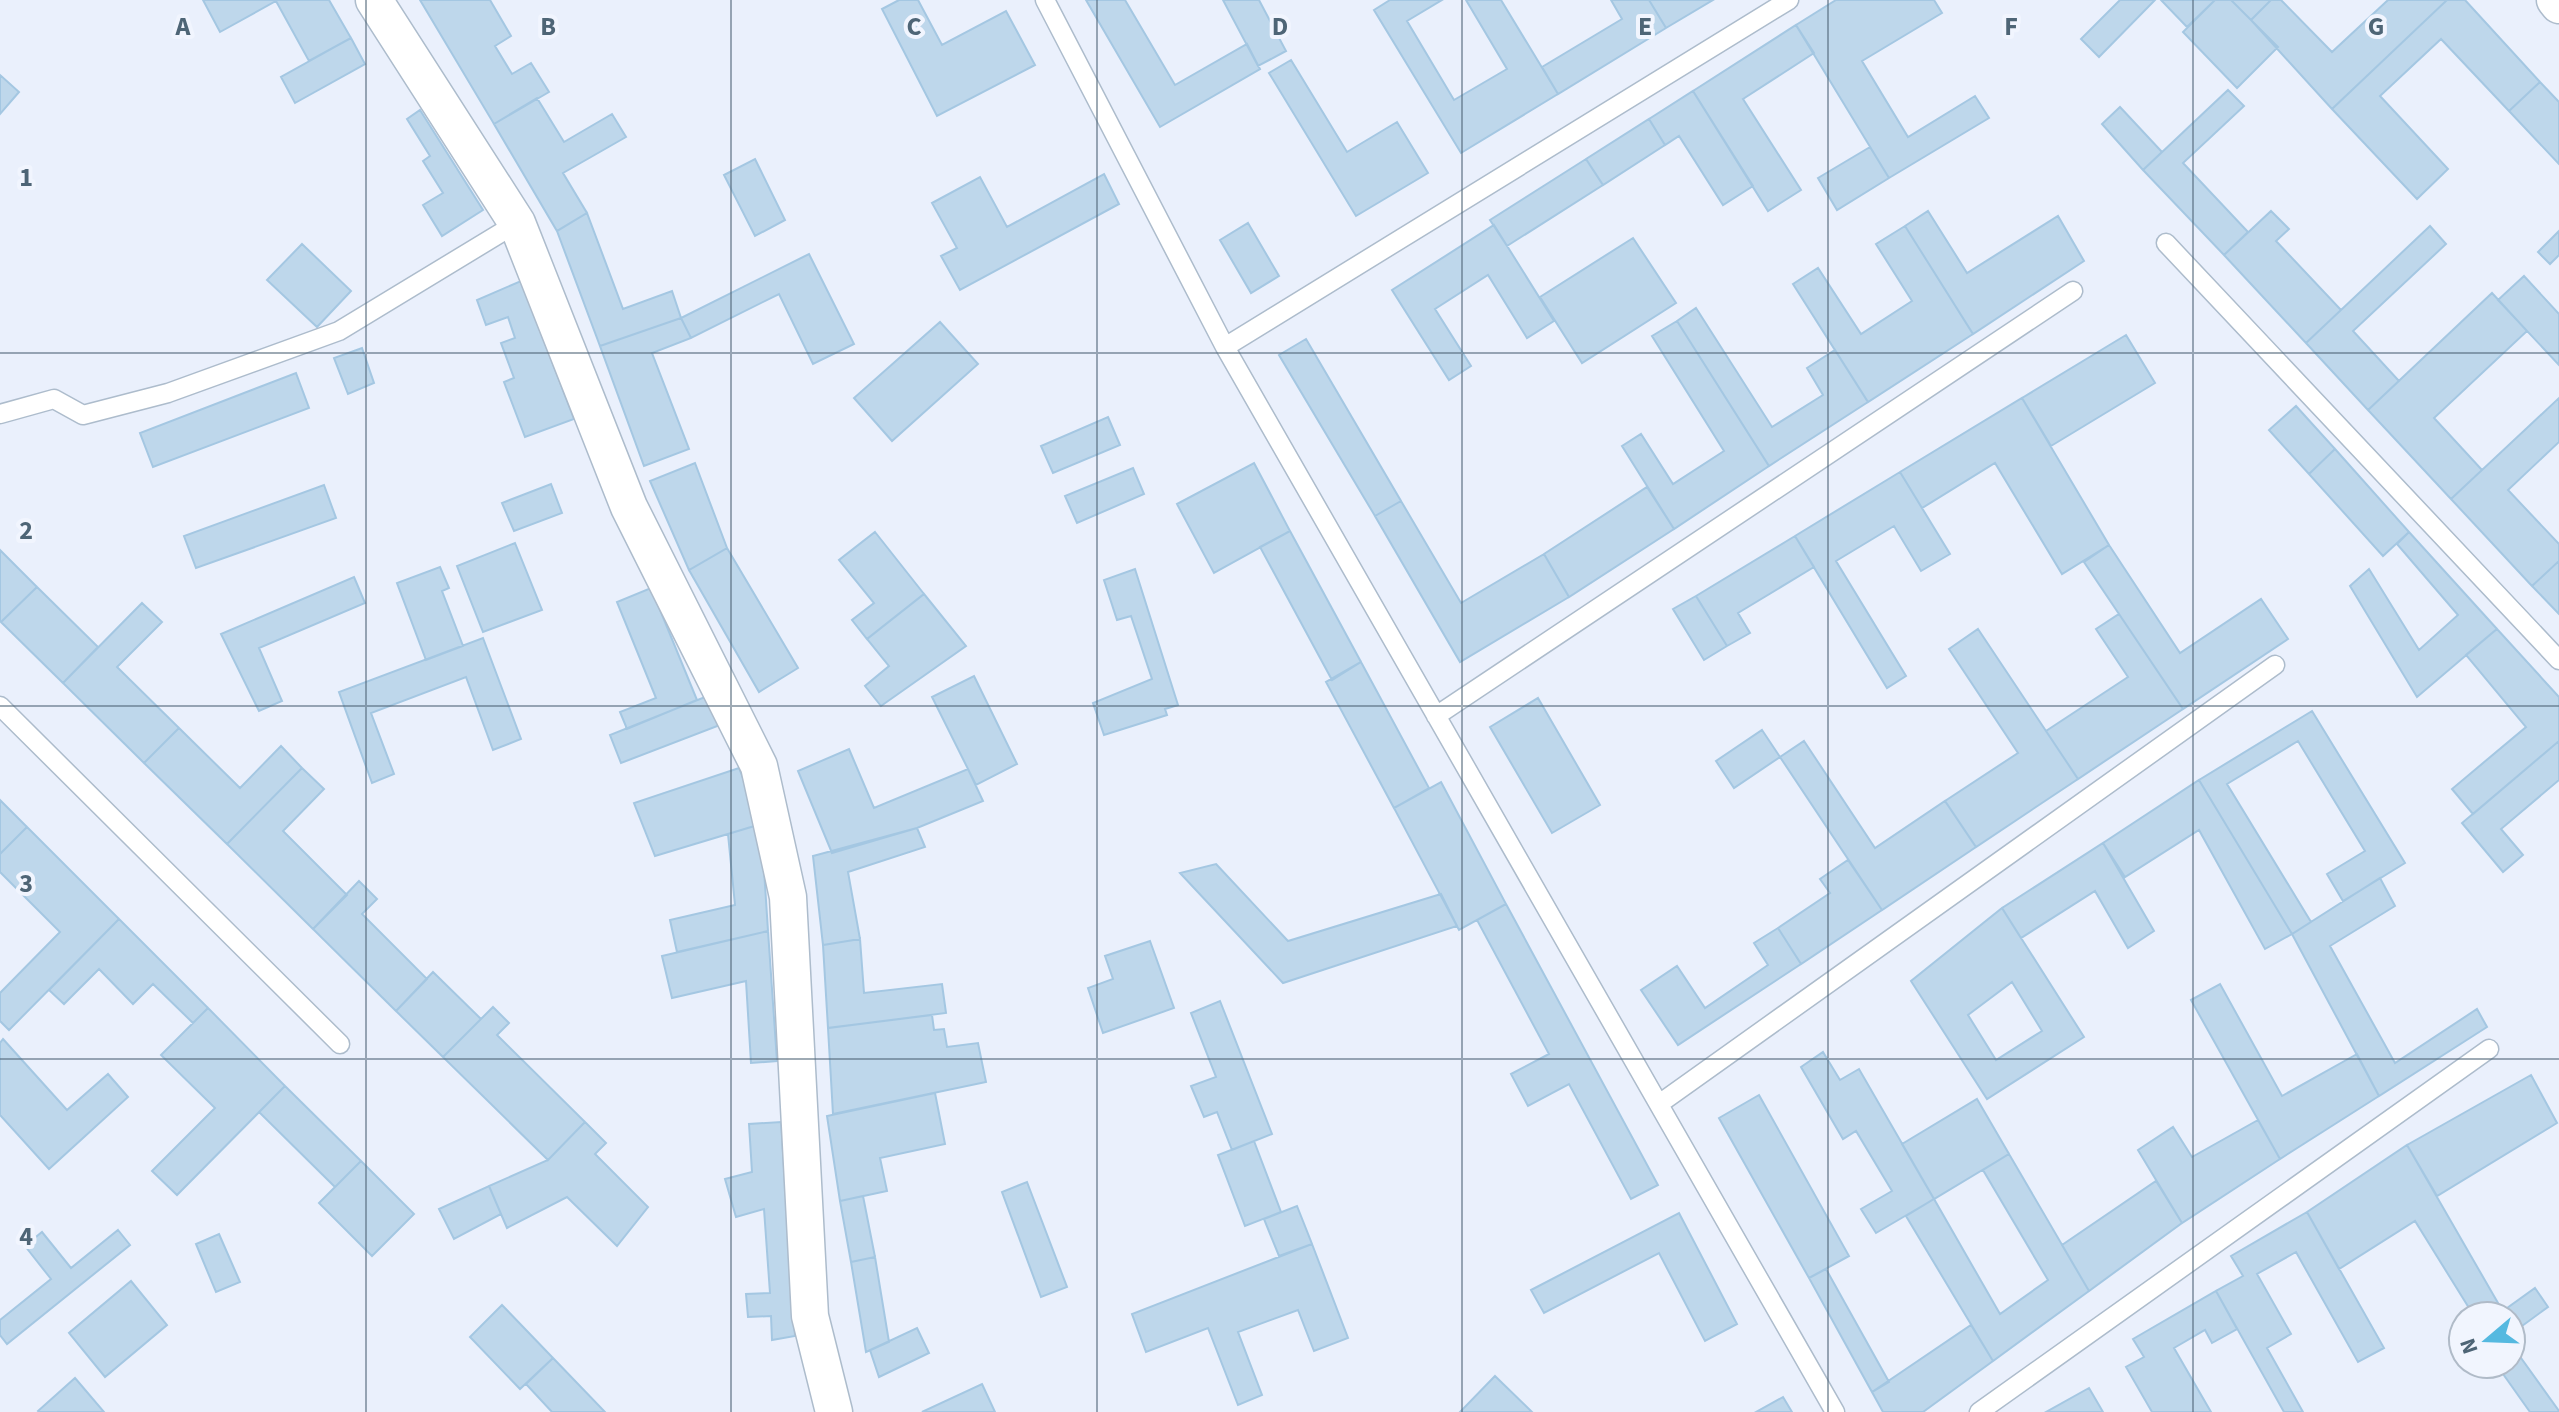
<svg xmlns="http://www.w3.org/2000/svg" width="2559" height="1412" viewBox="0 0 2559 1412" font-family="'Source Sans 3',sans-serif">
  <rect width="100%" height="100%" fill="#eaf0fc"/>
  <path fill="#bed7eb" stroke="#a4c7e2" stroke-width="2" fill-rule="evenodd" d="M203,0H329L351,38L309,61L276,1L220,32Z
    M420,0H490L511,36L495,46L512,74L531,63L549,92L494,124Z
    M899,0H918L942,45L1006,11L1035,65L937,116L882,9Z
    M1086,0H1125L1175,85L1247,44L1260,69L1160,127Z
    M1223,0H1259L1286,51L1258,66Z
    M1390,0H1442L1407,21L1454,100L1507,69L1466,0H1501L1558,94L1461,153L1374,10Z
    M1611,0H1649L1666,28L1558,94L1542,67L1622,19Z
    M1649,0H1713L1666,28Z
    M1836,0H1934L1942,13L1862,61L1908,137L1975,96L1989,118L1889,178L1796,25Z
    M2120,0H2155L2099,57L2081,39Z
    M2161,0H2215L2187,27Z
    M2215,0H2231L2278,47L2237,88L2183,32Z
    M2231,0H2271L2251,20Z
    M2271,0H2281L2332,52L2388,0H2447L2332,109L2251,20Z
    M2447,0H2465L2540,82L2509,111L2441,39L2380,96L2448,169L2417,199L2332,109Z
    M1796,25L1814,53L1743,99L1801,190L1768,211L1693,91Z
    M351,38L365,64L295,103L281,77Z
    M1291,60L1347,152L1397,122L1428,173L1356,216L1269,73Z
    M0,75L19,92L0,114Z
    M2540,82L2559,102V164L2509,111Z
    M2228,90L2244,106L2183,163L2248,232L2224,255L2143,170Z
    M1693,91L1753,186L1723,205L1679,136L1665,145L1649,119Z
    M537,98L564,142L612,114L626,137L563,173L587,213L557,231L494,124Z
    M2120,107L2162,152L2143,170L2102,124Z
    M420,110L483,210L442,236L423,205L443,193L423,161L430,156L407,119Z
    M1649,119L1665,145L1603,185L1586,159Z
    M1870,147L1889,178L1837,210L1818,178Z
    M755,159L785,220L755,236L724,175Z
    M1586,159L1603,185L1507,246L1490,220Z
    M1104,174L1119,204L960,290L941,256L957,248L932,203L980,177L1007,227Z
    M1928,211L1967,273L2058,216L2084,261L1973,334L1905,226Z
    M2271,211L2289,229L2276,241L2341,310L2306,343L2224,255Z
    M587,213L623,309L672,291L681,318L600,346L557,231Z
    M1248,223L1279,276L1251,293L1220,240Z
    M1494,225L1554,321L1527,338L1488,275L1435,309L1471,366L1449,380L1392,290Z
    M1905,226L1973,334L1868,402L1793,284L1818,268L1861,334L1912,301L1876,244Z
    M2430,226L2446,244L2353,331L2399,381L2368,410L2306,343Z
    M2559,231V255L2550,264L2538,252Z
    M1633,238L1676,303L1582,363L1540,297Z
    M302,244L351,291L317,327L267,280Z
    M809,254L854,344L813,364L779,294L691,338L681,318Z
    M2524,276L2559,314V365L2498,300Z
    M521,281L574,419L525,437L504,382L514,378L501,343L515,338L508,317L486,325L477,300Z
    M2492,293L2527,331L2434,418L2482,470L2451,499L2368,410Z
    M1696,308L1772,427L1823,395L1807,368L1835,350L1868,402L1769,466L1677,321Z
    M681,318L691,338L652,353L689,449L644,466L600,346Z
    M1677,321L1769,466L1674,529L1622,446L1641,434L1673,484L1724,451L1652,336Z
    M940,322L978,364L892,441L854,398Z
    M2126,335L2155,383L2051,446L2022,398Z
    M1306,339L1401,501L1375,516L1279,355Z
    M362,348L374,383L348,394L334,358Z
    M296,373L309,408L153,467L140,433Z
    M2022,398L2109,545L2062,574L1995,463L1922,508L1900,472Z
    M2559,398V442L2508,490L2559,544V561L2532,586L2451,499Z
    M2296,406L2335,449L2309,474L2269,430Z
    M1108,417L1120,445L1053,473L1041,446Z
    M2335,449L2409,532L2383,556L2309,474Z
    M695,463L727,548L689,570L650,481Z
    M1254,463L1290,531L1214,573L1177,504Z
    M1133,468L1144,494L1077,523L1065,496Z
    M1900,472L1950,554L1921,571L1894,526L1836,561L1906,676L1887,688L1795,536Z
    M551,484L562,513L514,531L502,503Z
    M324,485L336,518L196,568L184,536Z
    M1647,487L1674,529L1569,597L1544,554Z
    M1401,501L1461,603L1544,554L1569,597L1460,662L1375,516Z
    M1290,531L1361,662L1332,680L1260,547Z
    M875,532L924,594L867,639L852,620L874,603L839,560Z
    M2409,532L2497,629L2417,697L2350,586L2369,569L2419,650L2458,615L2397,544Z
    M1795,536L1814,567L1738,613L1750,633L1727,646L1696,596Z
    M515,543L542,610L483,632L457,566Z
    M2109,545L2180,653L2261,599L2288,639L2183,709L2084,562Z
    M727,548L798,668L759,692L689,570Z
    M0,550L37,587L1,622L0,621Z
    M2559,561V614L2532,586Z
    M440,567L449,588L442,591L463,646L426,660L397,583Z
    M1135,569L1178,705L1165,709L1167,715L1104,735L1093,703L1152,679L1131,616L1117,620L1104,580Z
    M354,577L365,603L259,648L282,701L259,711L221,634Z
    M37,587L98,647L63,683L1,622Z
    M651,588L697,700L627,729L620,712L656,698L617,602Z
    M924,594L966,646L881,706L865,686L889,666L867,639Z
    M1696,596L1727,646L1704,660L1673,609Z
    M142,603L162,622L117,667L179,728L144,763L63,683Z
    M2119,614L2183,709L2078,779L2046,731L2128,677L2096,629Z
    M1978,629L2078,779L1976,847L1945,801L2018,753L1949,649Z
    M2497,629L2559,697V741L2473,814L2452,789L2526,727L2466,655Z
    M483,638L521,739L493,750L466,677L371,713L394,774L372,783L339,692Z
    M1361,662L1429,788L1394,808L1326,682Z
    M974,676L1017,764L976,785L932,697Z
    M705,697L720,725L621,763L610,735Z
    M1538,698L1600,805L1552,833L1490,727Z
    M2312,711L2405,863L2343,901L2327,874L2365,851L2298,741L2227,784L2311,922L2292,934L2199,780Z
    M179,728L240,788L281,746L302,768L227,844L144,763Z
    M1762,730L1780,757L1734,788L1716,761Z
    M1804,741L1875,848L1945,801L1976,847L1882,910L1780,757Z
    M2559,741V780L2501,829L2523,855L2503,872L2462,823Z
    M849,749L874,808L968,769L983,801L917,828L832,853L798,771Z
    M302,768L324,789L283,831L347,895L313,929L227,844Z
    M739,768L761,824L655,856L634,803Z
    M2199,780L2292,934L2265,949L2199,830L2125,877L2103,843Z
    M1441,782L1506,904L1459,930L1394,808Z
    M0,800L27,827L0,854Z
    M761,824L768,931L677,952L670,920L735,905L728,834Z
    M27,827L119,919L9,1030L0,1021V993L60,932L0,872V854Z
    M917,828L925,847L848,872L860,939L823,945L813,856Z
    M2103,843L2154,931L2128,948L2095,891L2021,938L2002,908Z
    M1848,860L1882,910L1801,964L1778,928L1830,893L1820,879Z
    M1216,864L1288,941L1441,894L1457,926L1283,983L1180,873Z
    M2380,878L2395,906L2330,946L2395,1063L2477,1009L2487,1027L2379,1096L2292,934Z
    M359,881L377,899L362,914L427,979L396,1011L313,929Z
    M1506,904L1658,1185L1631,1199L1569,1084L1528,1106L1511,1074L1549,1054L1477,920Z
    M2002,908L2084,1037L1987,1099L1911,981ZM2012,982L2042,1031L1996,1060L1968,1015Z
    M119,919L208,1008L193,1023L153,984L133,1004L99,969L64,1004L49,990Z
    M1778,928L1801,964L1678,1045L1641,990L1677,966L1705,1008L1768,965L1754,943Z
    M768,931L777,1061L751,1063L746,981L672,998L662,956Z
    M860,939L864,993L942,984L946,1013L828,1028L823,945Z
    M1150,941L1174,1008L1103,1033L1088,988L1113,979L1105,956Z
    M433,972L481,1019L443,1057L396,1011Z
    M2220,984L2282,1096L2357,1054L2379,1096L2280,1159L2191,1000Z
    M1220,1001L1272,1134L1232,1150L1217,1112L1204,1117L1191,1086L1216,1077L1191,1013Z
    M493,1007L509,1023L497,1035L585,1122L548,1160L443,1057Z
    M208,1008L285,1086L177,1195L152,1171L215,1108L161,1055Z
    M932,1015L934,1030L944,1029L947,1047L978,1043L986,1082L833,1114L828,1028Z
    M3,1039L67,1110L108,1074L128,1097L49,1169L0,1115V1043Z
    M1823,1052L1840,1080L1859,1069L1934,1199L1876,1233L1861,1209L1892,1191L1856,1131L1843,1139L1801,1067Z
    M2531,1075L2557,1123L2437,1196L2407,1145Z
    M285,1086L361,1161L335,1187L259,1112Z
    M935,1093L945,1144L880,1158L887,1191L840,1201L827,1116Z
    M1759,1095L1849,1256L1809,1278L1719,1118Z
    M1977,1099L2009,1154L1934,1199L1902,1144Z
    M2258,1120L2280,1159L2182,1223L2138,1150L2173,1127L2192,1157Z
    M585,1122L606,1143L595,1154L648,1207L617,1246L567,1197L507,1228L489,1186L548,1160Z
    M781,1122L795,1336L772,1340L771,1316L748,1317L746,1294L770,1293L764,1209L736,1217L725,1179L752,1172L749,1124Z
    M1254,1141L1281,1212L1245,1226L1218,1155Z
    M2407,1145L2498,1303L2479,1316H2474L2415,1221L2339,1269L2307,1212Z
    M2009,1154L2089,1291L1993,1361L1906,1216L1934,1199L2000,1314L2048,1280L1983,1170Z
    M361,1161L414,1214L372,1256L319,1203Z
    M2156,1181L2182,1223L2089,1291L2062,1245Z
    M1027,1182L1067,1287L1041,1297L1002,1192Z
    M489,1186L501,1214L454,1239L439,1209Z
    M863,1196L875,1257L851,1262L840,1201Z
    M1297,1206L1312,1244L1279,1256L1264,1219Z
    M2307,1212L2384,1348L2358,1362L2296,1252L2257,1274L2291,1334L2267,1348L2303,1412H2284L2216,1291L2243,1276L2231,1256Z
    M1679,1213L1737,1324L1705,1341L1659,1253L1544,1313L1531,1290Z
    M118,1230L130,1245L7,1344L0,1335V1320L51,1279L25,1246L42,1232L71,1268Z
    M219,1234L240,1282L216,1292L196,1244Z
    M1312,1244L1348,1338L1314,1351L1298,1310L1238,1332L1262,1395L1238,1405L1208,1328L1146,1352L1132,1314Z
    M875,1257L889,1342L866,1352L851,1262Z
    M1826,1269L1889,1382L1872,1392L1809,1278Z
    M131,1281L167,1325L105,1377L69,1333Z
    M2535,1288L2548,1307L2511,1334V1316H2496Z
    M2216,1291L2237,1329L2212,1343L2205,1330L2174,1348L2211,1412H2152L2126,1367L2144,1357L2133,1339Z
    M502,1305L553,1358L520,1389L470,1337Z
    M1971,1325L1993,1361L1923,1412H1883L1872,1392Z
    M917,1328L929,1353L879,1377L870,1350Z
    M2511,1344L2559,1411V1412H2530L2496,1364H2511Z
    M553,1358L605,1412H552L526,1384Z
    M1495,1376L1532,1412H1460Z
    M75,1378L104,1412H39L38,1411Z
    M982,1384L995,1412H922Z
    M2089,1388L2103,1412H2046Z
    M1783,1397L1792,1412H1756Z"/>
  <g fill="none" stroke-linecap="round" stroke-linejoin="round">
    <defs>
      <path id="service" d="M1045,0L1225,347
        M1789,0L1225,347L1835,1412
        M2166,243L2559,660
        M0,414L54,399L83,415L168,393L339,331L517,223
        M0,706L340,1044
        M1436,716L2073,291
        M1659,1104L2275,665
        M1979,1412L2489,1049"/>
      <path id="minor" d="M374,0L517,223L629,507L759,766L788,897L810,1316L834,1412
        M2555,0L2559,5"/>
    </defs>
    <use href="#service" stroke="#adbccc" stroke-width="21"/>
    <use href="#minor" stroke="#adbccc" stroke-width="39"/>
    <use href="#service" stroke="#fff" stroke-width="18"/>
    <use href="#minor" stroke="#fff" stroke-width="36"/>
  </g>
  <path fill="none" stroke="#4e6576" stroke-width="2" stroke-opacity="0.55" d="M366,0V1412M731,0V1412M1097,0V1412M1462,0V1412M1828,0V1412M2193,0V1412M0,353H2559M0,706H2559M0,1059H2559"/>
  <g font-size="26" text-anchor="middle" font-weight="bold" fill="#4e6576" stroke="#f1f5fe" stroke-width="8" stroke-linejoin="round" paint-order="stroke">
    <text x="183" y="35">A</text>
    <text x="548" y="35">B</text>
    <text x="914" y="35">C</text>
    <text x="1280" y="35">D</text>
    <text x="1645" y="35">E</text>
    <text x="2011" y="35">F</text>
    <text x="2376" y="35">G</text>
    <text x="26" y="186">1</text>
    <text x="26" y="539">2</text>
    <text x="26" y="892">3</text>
    <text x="26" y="1245">4</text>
  </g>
  <g transform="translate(2487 1340) rotate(251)"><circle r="38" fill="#f1f5fe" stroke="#b0bbc8" stroke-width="2"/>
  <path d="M0-6L14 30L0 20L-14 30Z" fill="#55b9e0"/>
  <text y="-12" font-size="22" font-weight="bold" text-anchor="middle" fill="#4e6576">N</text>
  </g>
</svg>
